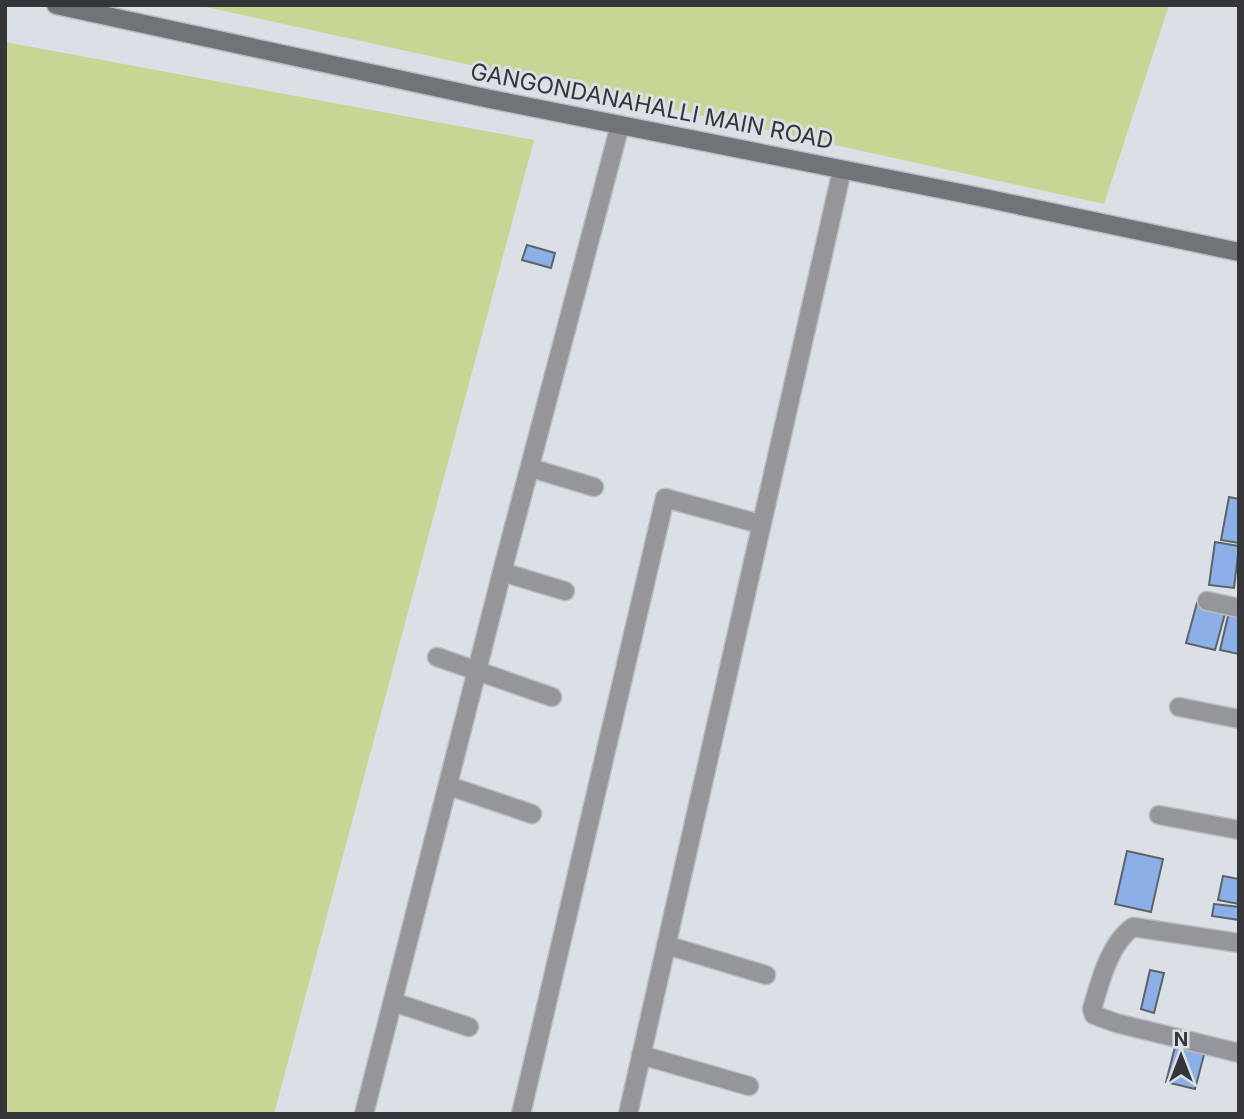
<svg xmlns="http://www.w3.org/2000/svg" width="1244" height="1119" viewBox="0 0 1244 1119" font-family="Inter,sans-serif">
  <rect width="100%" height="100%" fill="#dbe0e7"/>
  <path fill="#c8d695" d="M197,5H1169L1104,204Z
    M5,42L534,140L274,1114H5Z"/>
  <path fill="#8bafe7" stroke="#5f6369" stroke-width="2" d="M527,245L555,253L551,268L522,260Z
    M1229,497L1239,499V543L1221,540Z
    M1215,542L1239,546L1234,588L1209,585Z
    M1197,603L1226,610L1215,650L1186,643Z
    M1229,612L1239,614V654L1220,650Z
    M1127,851L1163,859L1151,912L1115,904Z
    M1223,876L1239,879V904L1218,900Z
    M1214,904L1239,907V920L1212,916Z
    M1150,970L1164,973L1154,1013L1141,1009Z
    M1176,1043L1205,1051L1195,1089L1166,1082Z"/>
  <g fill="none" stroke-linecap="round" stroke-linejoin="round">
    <defs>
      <path id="street" d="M531,468L594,487
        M502,572L565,591
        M1207,601L1239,608
        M437,657L552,697
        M1179,707L1239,719
        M449,786L532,814
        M1159,815L1239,830
        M1239,943L1133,927C1109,944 1100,982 1092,1009L1094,1015L1116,1023L1239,1053
        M666,945L766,975
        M393,1002L469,1027
        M641,1055L749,1086
        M364,1114L502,572L620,125
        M521,1114L665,498L760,524
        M628,1114L842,170"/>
      <path id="secondary" d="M56,5L490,99L975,196L1239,252"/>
    </defs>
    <use href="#street" stroke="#b9bec4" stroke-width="21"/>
    <use href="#secondary" stroke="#b9bec4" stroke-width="21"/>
    <use href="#street" stroke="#949699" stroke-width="18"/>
    <use href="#secondary" stroke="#707377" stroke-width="18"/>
  </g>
  <g text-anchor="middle" stroke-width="6" stroke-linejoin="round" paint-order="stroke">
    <g font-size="23" fill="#333538" stroke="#dbe0e7">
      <text transform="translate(652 106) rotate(11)" y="8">GANGONDANAHALLI MAIN ROAD</text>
    </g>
  </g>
  <rect width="1244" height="1119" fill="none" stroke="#333538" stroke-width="14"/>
  <g transform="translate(1181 1056)" stroke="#dbe0e7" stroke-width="5" paint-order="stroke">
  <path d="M0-5L12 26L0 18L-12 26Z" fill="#333538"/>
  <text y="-10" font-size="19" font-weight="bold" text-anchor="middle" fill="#333538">N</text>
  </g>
</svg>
